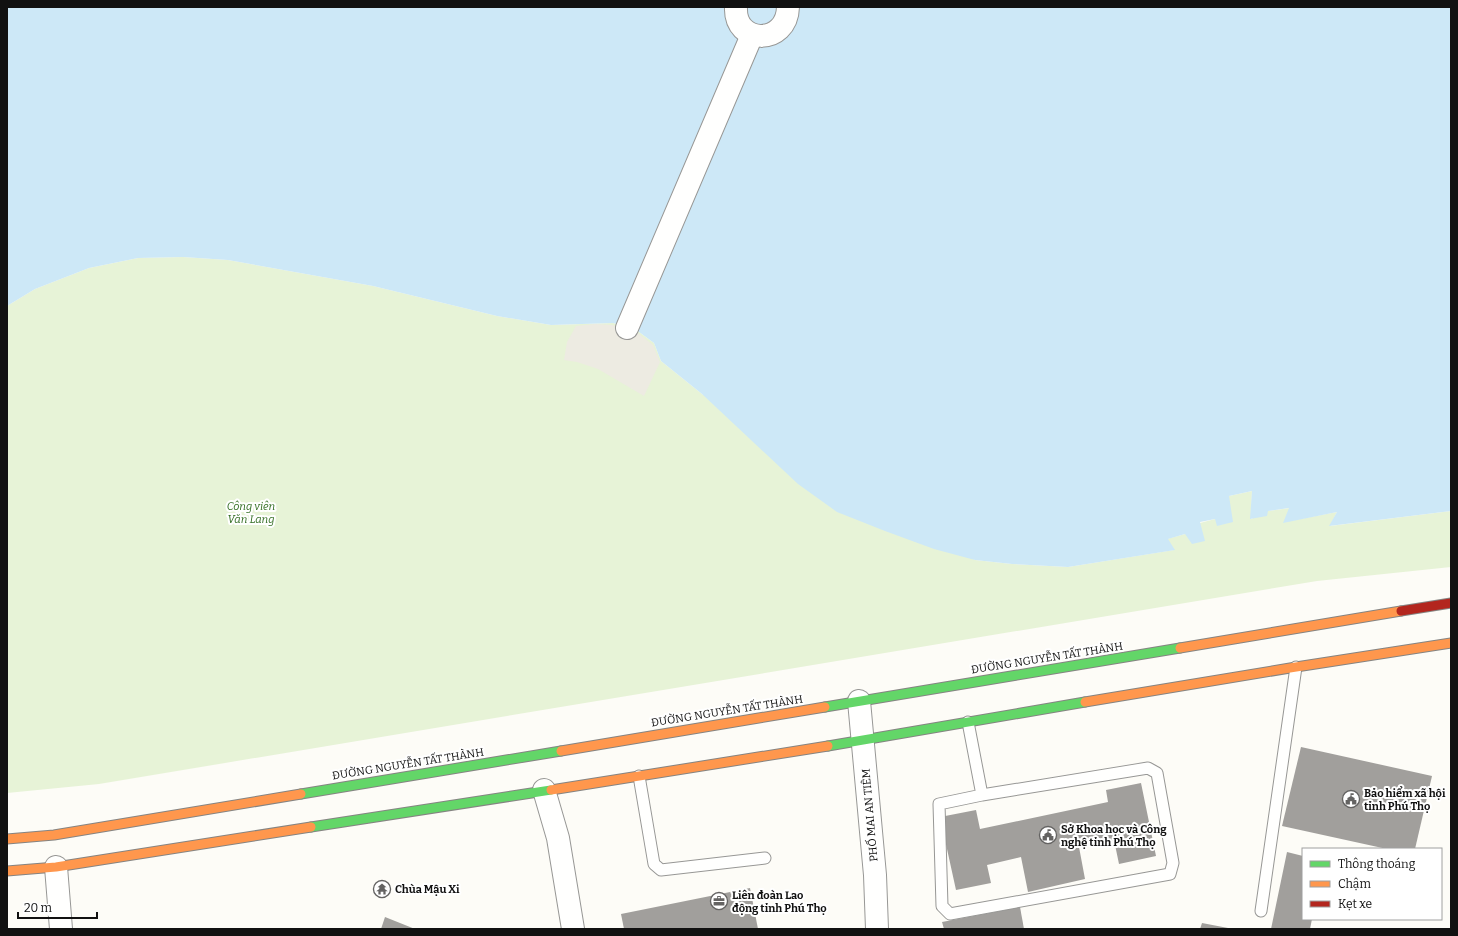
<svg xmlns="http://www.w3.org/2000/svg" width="1458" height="936" viewBox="0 0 1458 936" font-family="Bitter,serif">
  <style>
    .green { fill: #e7f3d7 }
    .plaza { fill: #edebe2 }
    .water { fill: #cde8f7 }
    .building { fill: #a19f9c }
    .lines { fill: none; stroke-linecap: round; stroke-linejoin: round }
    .lane-casing { stroke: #979795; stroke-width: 13 }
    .street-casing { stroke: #979795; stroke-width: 24 }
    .fast-casing { stroke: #858482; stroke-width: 11 }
    .slow-casing { stroke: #858482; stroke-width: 11 }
    .jam-casing { stroke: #858482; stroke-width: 11 }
    .lane { stroke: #fffffe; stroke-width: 11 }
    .street { stroke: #fffffe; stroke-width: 22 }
    .fast { stroke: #63d668; stroke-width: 9 }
    .slow { stroke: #ff974d; stroke-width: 9 }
    .jam { stroke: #b3261e; stroke-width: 9 }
    .labels { text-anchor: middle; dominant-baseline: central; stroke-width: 4; stroke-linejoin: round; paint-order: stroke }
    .park-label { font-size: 11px; font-style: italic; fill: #2f6b1f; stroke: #fff }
    .street-label { font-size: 11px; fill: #111; stroke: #fff }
    .poi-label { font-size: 11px; font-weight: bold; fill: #111; stroke: #fff; text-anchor: start }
  </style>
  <rect width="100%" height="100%" fill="#fdfcf7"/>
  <path class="green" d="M 183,257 L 228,260 L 373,286 L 497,316 L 551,325 L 613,323 L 635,329 L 654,343 L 661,361 L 702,394 L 975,560 L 1012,564 L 1068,567 L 1174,550 L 1167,539 L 1185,534 L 1200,523 L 1215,519 L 1229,496 L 1252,491 L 1251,519 L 1268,511 L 1290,508 L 1284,522 L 1337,512 L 1330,526 L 1451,511 L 1451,567 L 1317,581 L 99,784 L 7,793 L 7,306 L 35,289 L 89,268 L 138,258 Z"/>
  <path class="plaza" d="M 595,324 L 612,325 L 634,330 L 653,345 L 660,362 L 644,396 L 598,369 L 577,362 L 564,360 L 567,342 L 576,326 Z"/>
  <path class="water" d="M 7,7 L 1451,7 L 1451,511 L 1329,526 L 1337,512 L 1283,523 L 1289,508 L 1268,511 L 1267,516 L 1250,519 L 1252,491 L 1229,496 L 1233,522 L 1217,526 L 1215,519 L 1200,522 L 1205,541 L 1192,544 L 1185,534 L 1168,539 L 1175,550 L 1068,567 L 1012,564 L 975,560 L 934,549 L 885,531 L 837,512 L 798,484 L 702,394 L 661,361 L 654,343 L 635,329 L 613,323 L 551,325 L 497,316 L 373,286 L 228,260 L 183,257 L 138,258 L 89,268 L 35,289 L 7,306 Z"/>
  <g class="building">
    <path d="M 1301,747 L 1432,776 L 1415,849 L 1387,849 L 1282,826 Z"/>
    <path d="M 1141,783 L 1156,856 L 1119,864 L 1114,840 L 1079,847 L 1085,879 L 1028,892 L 1021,857 L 987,865 L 991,883 L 956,890 L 940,817 L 976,810 L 980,829 L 1108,802 L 1106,790 Z"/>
    <path d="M 1287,852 L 1303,856 L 1303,919 L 1312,919 L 1310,929 L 1271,929 Z"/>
    <path d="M 750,888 L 758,929 L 624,929 L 621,914 Z"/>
    <path d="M 1020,907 L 1024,929 L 944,929 L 942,922 Z"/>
    <path d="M 385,917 L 415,929 L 381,929 Z"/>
    <path d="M 1202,923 L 1228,928 L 1228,929 L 1200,929 Z"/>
  </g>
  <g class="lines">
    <g class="lane-casing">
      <g id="lane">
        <path d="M 968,722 L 982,795 L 1148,768 L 1157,773 L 1173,863 L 1170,874 L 950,914 L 942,906 L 939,804 L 982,795"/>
        <path d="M 639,776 L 654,864 L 661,870 L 765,858"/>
        <path d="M 1261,911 L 1296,667"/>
      </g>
    </g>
    <g class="street-casing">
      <g id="street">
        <path d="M 736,7 C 734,45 787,46 788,7"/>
        <path d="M 627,328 L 752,35"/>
        <path d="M 859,701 L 875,875 L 877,929"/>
        <path d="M 544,790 L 558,838 L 573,929"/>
        <path d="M 56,867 L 61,929"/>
      </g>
    </g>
    <g class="fast-casing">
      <g id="fast">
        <path d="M 825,707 L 1180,648"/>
        <path d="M 828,746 L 1085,702"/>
        <path d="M 301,794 L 561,751"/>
        <path d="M 311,827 L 551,790"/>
      </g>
    </g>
    <g class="slow-casing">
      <g id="slow">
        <path d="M 1180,648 L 1401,611"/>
        <path d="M 1085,702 L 1296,667 L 1451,643"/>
        <path d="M 561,751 L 825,707"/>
        <path d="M 551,790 L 828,746"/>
        <path d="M 7,839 L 54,835 L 301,794"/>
        <path d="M 7,871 L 56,867 L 311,827"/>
      </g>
    </g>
    <g class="jam-casing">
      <path id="jam" d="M 1401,611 L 1451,603"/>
    </g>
    <use href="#lane" class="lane"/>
    <use href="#street" class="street"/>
    <use href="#fast" class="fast"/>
    <use href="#slow" class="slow"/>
    <use href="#jam" class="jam"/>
  </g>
  <defs>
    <g id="civic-ring" transform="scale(0.9)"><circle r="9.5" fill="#fff" stroke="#646362" stroke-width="1.5"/><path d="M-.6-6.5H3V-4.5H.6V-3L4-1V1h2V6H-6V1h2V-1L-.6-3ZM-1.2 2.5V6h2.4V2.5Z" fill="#646362"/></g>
    <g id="temple-ring" transform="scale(0.9)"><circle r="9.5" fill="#fff" stroke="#646362" stroke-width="1.5"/><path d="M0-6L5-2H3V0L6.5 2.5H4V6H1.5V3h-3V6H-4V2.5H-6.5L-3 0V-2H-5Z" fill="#646362"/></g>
    <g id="office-ring" transform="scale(0.9)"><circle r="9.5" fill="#fff" stroke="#646362" stroke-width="1.5"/><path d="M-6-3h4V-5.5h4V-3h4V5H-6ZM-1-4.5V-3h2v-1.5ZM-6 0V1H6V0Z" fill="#646362"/></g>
  </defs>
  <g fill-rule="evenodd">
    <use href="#civic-ring" x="1351" y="799"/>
    <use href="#civic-ring" x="1048" y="835"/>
    <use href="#temple-ring" x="382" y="889"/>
    <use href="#office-ring" x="719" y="901"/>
  </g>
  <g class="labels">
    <g class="park-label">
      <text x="251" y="506">Công viên<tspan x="251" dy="13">Văn Lang</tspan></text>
    </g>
    <g class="street-label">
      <text transform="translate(1047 658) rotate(-9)">ĐƯỜNG NGUYỄN TẤT THÀNH</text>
      <text transform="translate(727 711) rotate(-9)">ĐƯỜNG NGUYỄN TẤT THÀNH</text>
      <text transform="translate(408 764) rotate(-9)">ĐƯỜNG NGUYỄN TẤT THÀNH</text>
      <text transform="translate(870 815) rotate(-95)">PHỐ MAI AN TIÊM</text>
    </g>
    <g class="poi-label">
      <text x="1364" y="793">Bảo hiểm xã hội<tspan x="1364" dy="13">tỉnh Phú Thọ</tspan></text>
      <text x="1061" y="829">Sở Khoa học và Công<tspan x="1061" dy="13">nghệ tỉnh Phú Thọ</tspan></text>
      <text x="395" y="889">Chùa Mậu Xi</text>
      <text x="732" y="895">Liên đoàn Lao<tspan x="732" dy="13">động tỉnh Phú Thọ</tspan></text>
    </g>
  </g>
  <rect width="1458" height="936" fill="none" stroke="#111111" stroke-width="16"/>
  <rect x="1302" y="848" width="140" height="72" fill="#ffffff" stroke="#a0a0a0"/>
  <rect x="1310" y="861" width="20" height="6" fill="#63d668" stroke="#a0a0a0"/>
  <text x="1338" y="868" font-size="12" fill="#111111">Thông thoáng</text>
  <rect x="1310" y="881" width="20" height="6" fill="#ff974d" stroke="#a0a0a0"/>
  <text x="1338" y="888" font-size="12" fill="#111111">Chậm</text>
  <rect x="1310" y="901" width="20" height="6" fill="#b3261e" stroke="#a0a0a0"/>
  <text x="1338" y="908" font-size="12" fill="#111111">Kẹt xe</text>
  <path d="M18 912v6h79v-6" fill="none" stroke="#111111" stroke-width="2"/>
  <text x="24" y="912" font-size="12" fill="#111111" stroke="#ffffff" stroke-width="3" paint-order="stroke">20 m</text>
</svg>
